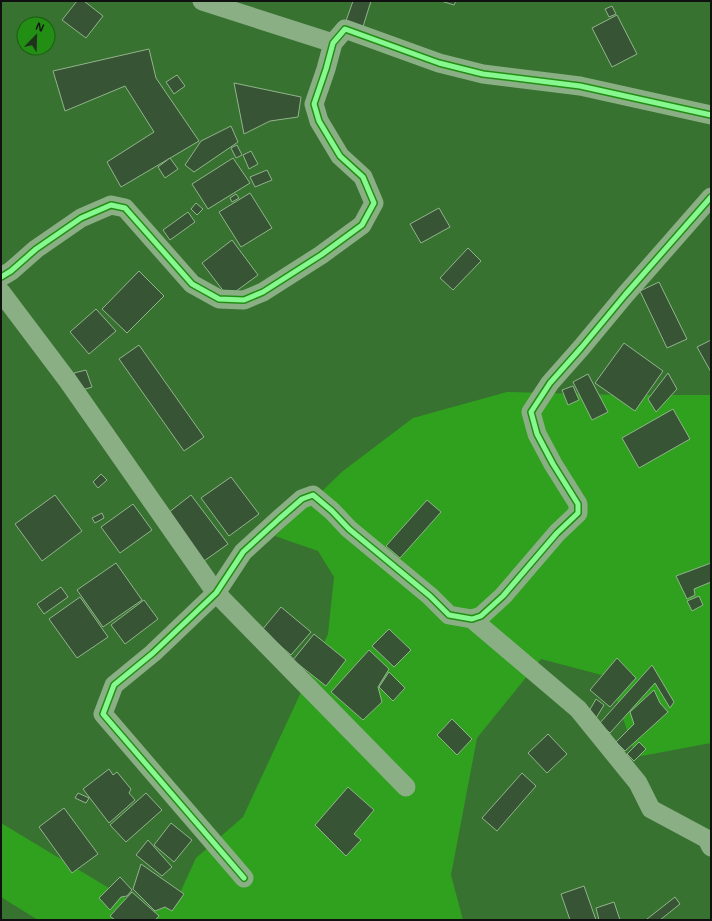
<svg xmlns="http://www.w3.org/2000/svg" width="712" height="921" viewBox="0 0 712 921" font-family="Arial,sans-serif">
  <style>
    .green { fill: #2fa11f }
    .building { fill: #375434; stroke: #91b48c }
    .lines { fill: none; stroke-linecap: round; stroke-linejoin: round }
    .minor { stroke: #8aaf84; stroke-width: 19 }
    .cycleway-casing { stroke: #228e14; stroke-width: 8 }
    .cycleway { stroke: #87f88f; stroke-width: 5 }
  </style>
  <rect width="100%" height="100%" fill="#387230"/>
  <path class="green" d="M 507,392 L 621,395 L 711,395 L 711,743 L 636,757 L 609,677 L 541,659 L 477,738 L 451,875 L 463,920 L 38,920 L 1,897 L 1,823 L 147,911 L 174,906 L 196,858 L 243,817 L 328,634 L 334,577 L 318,551 L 275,536 L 343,471 L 413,418 Z"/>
  <g class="building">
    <path d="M 77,1 L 84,1 L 103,16 L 86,38 L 62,20 Z"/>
    <path d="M 353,1 L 371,1 L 361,33 L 346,21 Z"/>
    <path d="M 441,1 L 456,1 L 454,5 Z"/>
    <path d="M 612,6 L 616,14 L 609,17 L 605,9 Z"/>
    <path d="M 617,15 L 637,54 L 612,67 L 592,28 Z"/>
    <path d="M 149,49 L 156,78 L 199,141 L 121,187 L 107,162 L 154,132 L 125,86 L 65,111 L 53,71 Z"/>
    <path d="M 177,75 L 185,86 L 174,94 L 166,82 Z"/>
    <path d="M 234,83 L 301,97 L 298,117 L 270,121 L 244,134 Z"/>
    <path d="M 231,126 L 238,142 L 194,172 L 185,165 L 201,141 Z"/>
    <path d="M 237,145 L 242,155 L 236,158 L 231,148 Z"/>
    <path d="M 251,151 L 258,164 L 249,169 L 243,155 Z"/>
    <path d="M 170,158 L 178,169 L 165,178 L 158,167 Z"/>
    <path d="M 233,158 L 250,183 L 208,209 L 192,184 Z"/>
    <path d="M 267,170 L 272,180 L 255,187 L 250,177 Z"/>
    <path d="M 250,193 L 272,228 L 241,247 L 219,212 Z"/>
    <path d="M 236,194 L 239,198 L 232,202 L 230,198 Z"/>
    <path d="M 196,203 L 203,209 L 197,215 L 191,209 Z"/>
    <path d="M 439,208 L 450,227 L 421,243 L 410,224 Z"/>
    <path d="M 188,212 L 195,222 L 170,240 L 163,230 Z"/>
    <path d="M 232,240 L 258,275 L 228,297 L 202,263 Z"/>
    <path d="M 468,248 L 481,261 L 453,290 L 440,278 Z"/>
    <path d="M 139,271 L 164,296 L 127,333 L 102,309 Z"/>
    <path d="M 659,282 L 687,339 L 667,348 L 640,291 Z"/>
    <path d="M 96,309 L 116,331 L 89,354 L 70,332 Z"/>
    <path d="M 711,340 L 711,372 L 697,347 Z"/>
    <path d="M 624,343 L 663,371 L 635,411 L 595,383 Z"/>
    <path d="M 139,345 L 204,437 L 184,451 L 119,359 Z"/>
    <path d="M 86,370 L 92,387 L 79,391 L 74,373 Z"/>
    <path d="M 668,373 L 677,389 L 656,412 L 648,399 Z"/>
    <path d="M 588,374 L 608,412 L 592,420 L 573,382 Z"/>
    <path d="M 573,386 L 579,400 L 568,405 L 562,390 Z"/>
    <path d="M 673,409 L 690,439 L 639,468 L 622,438 Z"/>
    <path d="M 101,474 L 107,480 L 98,488 L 93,482 Z"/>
    <path d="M 231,477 L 259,514 L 229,536 L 201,498 Z"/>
    <path d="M 55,495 L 82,531 L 42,561 L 15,524 Z"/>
    <path d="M 191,495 L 228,544 L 204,561 L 168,513 Z"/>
    <path d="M 427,500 L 441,512 L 400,558 L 386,546 Z"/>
    <path d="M 133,504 L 152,530 L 120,553 L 101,527 Z"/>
    <path d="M 102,513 L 104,518 L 95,523 L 92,518 Z"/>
    <path d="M 116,563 L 142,600 L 103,627 L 77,590 Z"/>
    <path d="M 711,563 L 711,582 L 694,589 L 695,595 L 687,599 L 676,576 Z"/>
    <path d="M 61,587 L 68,597 L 44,614 L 37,604 Z"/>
    <path d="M 699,596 L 703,605 L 692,611 L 687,601 Z"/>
    <path d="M 80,597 L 108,637 L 77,658 L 49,619 Z"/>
    <path d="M 144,600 L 158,619 L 125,644 L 111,625 Z"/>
    <path d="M 281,607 L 311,632 L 291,655 L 262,630 Z"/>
    <path d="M 389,629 L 411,650 L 394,667 L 372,646 Z"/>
    <path d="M 314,634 L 346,660 L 326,686 L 293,660 Z"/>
    <path d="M 369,650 L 389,669 L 378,687 L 382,702 L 363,720 L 331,692 Z"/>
    <path d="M 617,658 L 636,678 L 610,707 L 590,690 Z"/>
    <path d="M 652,665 L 674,702 L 670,708 L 655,683 L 610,733 L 599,724 Z"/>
    <path d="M 389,672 L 405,688 L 393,701 L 379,687 Z"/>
    <path d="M 654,690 L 660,703 L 668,712 L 625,751 L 616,742 L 634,724 L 630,712 Z"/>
    <path d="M 596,699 L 604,705 L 596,718 L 588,713 Z"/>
    <path d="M 452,719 L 472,739 L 457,755 L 437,735 Z"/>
    <path d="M 548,734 L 567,754 L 547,773 L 528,753 Z"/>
    <path d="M 639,742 L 646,749 L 634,761 L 627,754 Z"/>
    <path d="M 109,769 L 113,775 L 117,772 L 131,789 L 129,793 L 135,800 L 109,823 L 83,789 Z"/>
    <path d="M 522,773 L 536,786 L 497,831 L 482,818 Z"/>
    <path d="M 348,787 L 374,810 L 354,834 L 361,840 L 346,856 L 315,825 Z"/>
    <path d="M 78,793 L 89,798 L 86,803 L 75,798 Z"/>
    <path d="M 146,793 L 162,810 L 126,842 L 110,825 Z"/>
    <path d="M 64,808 L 98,854 L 72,873 L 39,827 Z"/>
    <path d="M 171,823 L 192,840 L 174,862 L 154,845 Z"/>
    <path d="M 148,840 L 172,867 L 162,876 L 136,855 Z"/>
    <path d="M 141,864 L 184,894 L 172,911 L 165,907 L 155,911 L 133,889 Z"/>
    <path d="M 120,877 L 132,890 L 127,896 L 121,897 L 110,910 L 99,898 Z"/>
    <path d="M 584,886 L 596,920 L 570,920 L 561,894 Z"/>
    <path d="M 132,892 L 159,916 L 155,920 L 115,920 L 110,916 Z"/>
    <path d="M 675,897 L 680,904 L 660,920 L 648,920 L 647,919 Z"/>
    <path d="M 614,902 L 620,920 L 599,920 L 596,908 Z"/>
  </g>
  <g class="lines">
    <g class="minor">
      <path d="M 202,1 L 333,43"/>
      <path d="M 1,277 L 11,271 L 36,249 L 81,218 L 111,205 L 125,208 L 192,284 L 219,299 L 244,300 L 263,292 L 321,255 L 362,225 L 374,203 L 363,177 L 340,156 L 319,121 L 314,104 L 326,69 L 333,43 L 345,29 L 439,63 L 483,74 L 580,86 L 711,115"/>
      <path d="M 1,292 L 68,381 L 216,593 L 406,787"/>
      <path d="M 472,619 L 578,709 L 638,783 L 651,809 L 707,839 L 711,847"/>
      <path d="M 244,878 L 103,714 L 114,685 L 153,653 L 216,593 L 243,552 L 279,519 L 302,499 L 313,495 L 332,511 L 349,529 L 430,596 L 449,615 L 472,619 L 481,616 L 503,596 L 557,533 L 578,513 L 578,504 L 553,464 L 537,434 L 531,412 L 550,383 L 581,348 L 625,295 L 711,197"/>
    </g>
    <g class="cycleway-casing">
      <g id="cycleway">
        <path d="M 1,277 L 11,271 L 36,249 L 81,218 L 111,205 L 125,208 L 192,284 L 219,299 L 244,300 L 263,292 L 321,255 L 362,225 L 374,203 L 363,177 L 340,156 L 319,121 L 314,104 L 326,69 L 333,43 L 345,29 L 439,63 L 483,74 L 580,86 L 711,115"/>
        <path d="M 244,878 L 103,714 L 114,685 L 153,653 L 216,593 L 243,552 L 279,519 L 302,499 L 313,495 L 332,511 L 349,529 L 430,596 L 449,615 L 472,619 L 481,616 L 503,596 L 557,533 L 578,513 L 578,504 L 553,464 L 537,434 L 531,412 L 550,383 L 581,348 L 625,295 L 711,197"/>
      </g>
    </g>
    <use href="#cycleway" class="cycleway"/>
  </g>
  <rect width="712" height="921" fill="none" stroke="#111111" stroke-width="4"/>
  <g transform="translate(36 36) rotate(23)"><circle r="19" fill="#228e14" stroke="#1b5c13"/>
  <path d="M0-3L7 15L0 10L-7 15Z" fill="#1f331c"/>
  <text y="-6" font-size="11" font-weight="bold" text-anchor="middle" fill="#111111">N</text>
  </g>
</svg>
